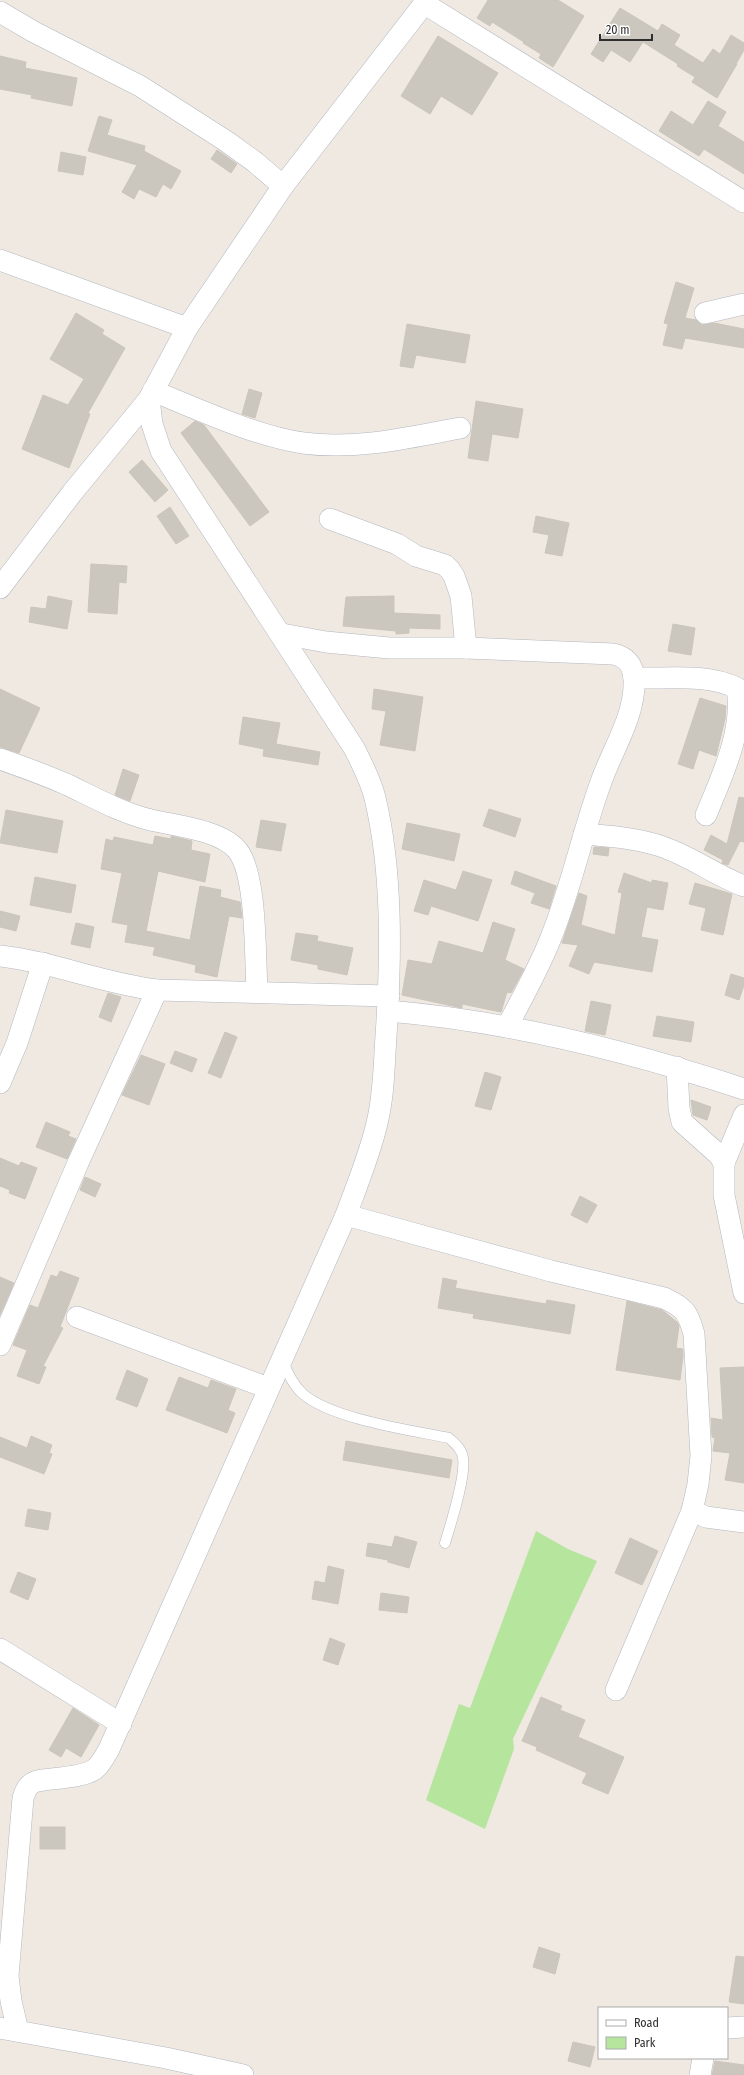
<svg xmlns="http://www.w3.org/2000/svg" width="744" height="2075" viewBox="0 0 744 2075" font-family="'Fira Sans Condensed',sans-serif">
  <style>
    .green { fill: #b6e59e }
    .building { fill: #cbc7bf; stroke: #cbc5ba }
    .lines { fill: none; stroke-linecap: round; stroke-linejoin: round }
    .service-casing { stroke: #b4b7c1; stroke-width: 11 }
    .minor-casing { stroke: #b4b7c1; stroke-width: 22 }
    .service { stroke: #fff; stroke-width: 10 }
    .minor { stroke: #fff; stroke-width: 21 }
  </style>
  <rect width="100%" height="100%" fill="#efe9e1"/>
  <path class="green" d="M 536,1531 L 568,1549 L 597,1561 L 513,1739 L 514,1749 L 485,1829 L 426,1800 L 459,1704 L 470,1708 Z"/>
  <g class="building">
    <path d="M 488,0 L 558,0 L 584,16 L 553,67 L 539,58 L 541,54 L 523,43 L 524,42 L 492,22 L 490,26 L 477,18 Z"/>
    <path d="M 620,8 L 658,31 L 662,24 L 680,35 L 674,45 L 703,63 L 713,49 L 720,54 L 731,35 L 744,43 L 744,50 L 736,64 L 737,64 L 717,98 L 692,82 L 695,77 L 677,66 L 678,64 L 643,42 L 630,62 L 611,50 L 603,62 L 591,54 Z"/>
    <path d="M 438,36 L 498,73 L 472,115 L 441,96 L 430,114 L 401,96 Z"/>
    <path d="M 0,56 L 26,62 L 25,68 L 77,78 L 72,106 L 31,98 L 32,95 L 0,89 Z"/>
    <path d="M 708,101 L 726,112 L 718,126 L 744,142 L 744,174 L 704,149 L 699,156 L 659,131 L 671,111 L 693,125 Z"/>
    <path d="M 99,116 L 112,120 L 107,135 L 145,146 L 144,151 L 181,171 L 171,189 L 163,184 L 156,197 L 139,189 L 134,199 L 122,192 L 137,165 L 88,151 Z"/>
    <path d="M 217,150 L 237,164 L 231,173 L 211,159 Z"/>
    <path d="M 61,152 L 86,157 L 83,175 L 58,171 Z"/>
    <path d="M 676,282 L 694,288 L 685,318 L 696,320 L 702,325 L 714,323 L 744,329 L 744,348 L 685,338 L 682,349 L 663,345 L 668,324 L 664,323 Z"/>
    <path d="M 76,313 L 104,330 L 102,334 L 125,348 L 88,413 L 90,414 L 69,468 L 22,449 L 43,395 L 68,405 L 84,379 L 50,359 Z"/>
    <path d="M 407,324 L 470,335 L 465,363 L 416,355 L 413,368 L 400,366 Z"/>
    <path d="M 249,389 L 262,393 L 255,418 L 242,414 Z"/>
    <path d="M 476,401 L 523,409 L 518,438 L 492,434 L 488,461 L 468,458 Z"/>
    <path d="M 195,421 L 204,425 L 269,512 L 250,526 L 181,433 Z"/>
    <path d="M 142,460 L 168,490 L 155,502 L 129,472 Z"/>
    <path d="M 170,507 L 189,536 L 176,544 L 157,516 Z"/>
    <path d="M 536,516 L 569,523 L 562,556 L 545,553 L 549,535 L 533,532 Z"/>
    <path d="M 91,564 L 127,566 L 126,583 L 119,582 L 117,614 L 88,612 Z"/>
    <path d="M 48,596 L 72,601 L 67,629 L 29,622 L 31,607 L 46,609 Z"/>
    <path d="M 394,596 L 394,613 L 440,615 L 440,629 L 409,628 L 409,633 L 396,634 L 396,631 L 343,626 L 346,597 Z"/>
    <path d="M 673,624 L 695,628 L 691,655 L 668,651 Z"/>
    <path d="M 0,689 L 40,708 L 19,753 L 0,747 Z"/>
    <path d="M 374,689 L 423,697 L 415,751 L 380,745 L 386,711 L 372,709 Z"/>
    <path d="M 700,698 L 726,706 L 725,719 L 716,756 L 699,750 L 693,769 L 678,764 Z"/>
    <path d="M 243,717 L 280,723 L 276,744 L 320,752 L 318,765 L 263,756 L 264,749 L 239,744 Z"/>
    <path d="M 123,769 L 139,775 L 130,801 L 115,795 Z"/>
    <path d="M 739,797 L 744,798 L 744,842 L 740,841 L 728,865 L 722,863 L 723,860 L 704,850 L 711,835 L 727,844 Z"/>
    <path d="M 489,809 L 521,819 L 515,837 L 483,826 Z"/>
    <path d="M 6,810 L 63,821 L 57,853 L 0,843 Z"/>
    <path d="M 261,820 L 286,824 L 281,851 L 256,847 Z"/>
    <path d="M 407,823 L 460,834 L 454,861 L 402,849 Z"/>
    <path d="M 155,836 L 171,839 L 171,836 L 192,841 L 191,850 L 210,854 L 205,882 L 158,871 L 146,931 L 190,940 L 200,886 L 221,890 L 220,897 L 240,902 L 242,918 L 229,916 L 217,977 L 195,972 L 196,965 L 153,955 L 155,947 L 125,942 L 128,925 L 112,922 L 122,873 L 101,869 L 106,839 L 113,841 L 114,837 L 153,845 Z"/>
    <path d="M 594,847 L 609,848 L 608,856 L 593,854 Z"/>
    <path d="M 463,871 L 492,880 L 478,921 L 431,906 L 428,915 L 414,911 L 424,880 L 456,890 Z"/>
    <path d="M 515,871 L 556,886 L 549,909 L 531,903 L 535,893 L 511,884 Z"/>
    <path d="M 624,873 L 652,883 L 652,880 L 668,883 L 663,910 L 647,907 L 641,937 L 658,940 L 652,972 L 594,962 L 589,974 L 569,966 L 578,945 L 562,943 L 579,893 L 587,896 L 581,925 L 615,935 L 622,893 L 618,892 Z"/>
    <path d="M 35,877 L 76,885 L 71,913 L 30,905 Z"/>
    <path d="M 695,883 L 732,894 L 723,935 L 701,930 L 706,908 L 689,904 Z"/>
    <path d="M 0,911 L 20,916 L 16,931 L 0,927 Z"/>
    <path d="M 493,922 L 515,929 L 505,960 L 524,969 L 511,993 L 507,992 L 501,1012 L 462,1004 L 462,1008 L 457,1007 L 402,995 L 408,960 L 432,964 L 439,941 L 483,953 Z"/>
    <path d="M 76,923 L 94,927 L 90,948 L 71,944 Z"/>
    <path d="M 296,933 L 318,936 L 317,941 L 353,948 L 347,975 L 318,969 L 318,965 L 291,960 Z"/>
    <path d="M 731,974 L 744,978 L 744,985 L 739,1000 L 725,995 Z"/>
    <path d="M 108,993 L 121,997 L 111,1022 L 99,1017 Z"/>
    <path d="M 591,1001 L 611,1005 L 605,1035 L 585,1031 Z"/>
    <path d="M 657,1016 L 694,1022 L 691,1042 L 653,1036 Z"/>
    <path d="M 225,1032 L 237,1037 L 221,1078 L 208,1073 Z"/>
    <path d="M 175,1051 L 197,1059 L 192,1072 L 170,1063 Z"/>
    <path d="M 141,1055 L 165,1064 L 149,1105 L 122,1095 Z"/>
    <path d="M 485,1072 L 501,1077 L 491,1110 L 475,1106 Z"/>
    <path d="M 691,1100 L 711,1107 L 707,1120 L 693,1115 Z"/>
    <path d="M 46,1122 L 70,1132 L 68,1136 L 76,1139 L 67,1159 L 36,1147 Z"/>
    <path d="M 0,1158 L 19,1166 L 21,1162 L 37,1168 L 25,1199 L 9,1193 L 10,1190 L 0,1186 Z"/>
    <path d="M 85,1177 L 101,1184 L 95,1197 L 80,1190 Z"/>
    <path d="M 580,1196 L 597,1205 L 587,1223 L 571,1215 Z"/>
    <path d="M 60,1271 L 79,1278 L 60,1327 L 63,1328 L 43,1366 L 46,1367 L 39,1384 L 17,1376 L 27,1350 L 13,1345 L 30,1305 L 38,1308 L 51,1275 L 57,1277 Z"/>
    <path d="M 0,1277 L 14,1283 L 0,1315 Z"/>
    <path d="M 443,1278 L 457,1281 L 455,1288 L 546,1304 L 547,1300 L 575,1305 L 570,1334 L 473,1318 L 474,1314 L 438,1308 Z"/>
    <path d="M 627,1301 L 662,1310 L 677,1322 L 679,1326 L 676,1348 L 683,1349 L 683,1356 L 680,1380 L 616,1370 Z"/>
    <path d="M 744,1367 L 744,1483 L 725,1480 L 730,1453 L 713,1451 L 715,1438 L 712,1437 L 711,1418 L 723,1420 L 720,1368 Z"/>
    <path d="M 127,1370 L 148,1379 L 137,1407 L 116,1399 Z"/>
    <path d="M 179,1377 L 208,1388 L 211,1380 L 236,1389 L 228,1410 L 235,1413 L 227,1433 L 166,1410 Z"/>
    <path d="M 31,1436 L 52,1445 L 49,1453 L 52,1454 L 44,1474 L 0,1457 L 0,1437 L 27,1448 Z"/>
    <path d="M 346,1441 L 452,1460 L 449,1478 L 343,1460 Z"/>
    <path d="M 28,1509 L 51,1513 L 48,1530 L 25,1526 Z"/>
    <path d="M 395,1536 L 417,1542 L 409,1568 L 388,1562 L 388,1560 L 366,1556 L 368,1543 L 392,1547 Z"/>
    <path d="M 630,1538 L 658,1551 L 642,1585 L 615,1573 Z"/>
    <path d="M 328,1566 L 344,1570 L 338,1604 L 312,1599 L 315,1581 L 325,1583 Z"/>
    <path d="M 18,1572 L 36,1579 L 28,1600 L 10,1592 Z"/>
    <path d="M 381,1593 L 409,1597 L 407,1613 L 379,1610 Z"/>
    <path d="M 330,1638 L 345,1644 L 338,1665 L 323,1660 Z"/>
    <path d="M 541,1697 L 562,1706 L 560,1710 L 585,1720 L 578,1737 L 624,1757 L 608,1794 L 582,1783 L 587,1773 L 536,1750 L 537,1747 L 522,1741 Z"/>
    <path d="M 73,1708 L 99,1725 L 81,1757 L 66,1748 L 61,1757 L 49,1750 Z"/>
    <rect x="40" y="1827" width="25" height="22"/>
    <path d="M 539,1947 L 560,1954 L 555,1974 L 533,1967 Z"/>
    <path d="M 736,1956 L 744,1957 L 744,2004 L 729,2002 Z"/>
    <path d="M 573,2042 L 595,2047 L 590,2067 L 568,2061 Z"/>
    <path d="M 715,2061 L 744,2065 L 744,2075 L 712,2075 Z"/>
  </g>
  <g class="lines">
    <g class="service-casing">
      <path id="service" d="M 282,1360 C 288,1373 293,1385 303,1394 C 332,1419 410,1430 449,1438 C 455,1444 462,1449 463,1458 C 466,1477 451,1523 445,1543"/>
    </g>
    <g class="minor-casing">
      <g id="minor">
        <path d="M 425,4 L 744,202"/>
        <path d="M 0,12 L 34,32 L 140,86 L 226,141 L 255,162 L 283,186"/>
        <path d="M 0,260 L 187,328"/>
        <path d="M 705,313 L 744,304"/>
        <path d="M 153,391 C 198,409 255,436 303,443 C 355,450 408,438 460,428"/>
        <path d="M 330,519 L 397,544 L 416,556 L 445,565 L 450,570 L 454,576 L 461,596 L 466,648"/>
        <path d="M 0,588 L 72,493 L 149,399 L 187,328 L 283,186 L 427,0"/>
        <path d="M 282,634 L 326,642 L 389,648 L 466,648 L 613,654 C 627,657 633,665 634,679 C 636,715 612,750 601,782 C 582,834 571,889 550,940 C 538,970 522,998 507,1027"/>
        <path d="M 634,678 C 666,679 707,673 737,688 C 744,731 722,776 706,815"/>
        <path d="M 0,759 C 23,767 45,775 68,785 C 95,798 122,813 151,820 C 176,826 222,830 238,851 C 257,876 255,958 257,991"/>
        <path d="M 584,834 C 609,836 634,838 657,845 C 688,854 714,875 744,886"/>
        <path d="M 0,956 C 54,962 104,984 157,990 L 389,996"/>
        <path d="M 388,1011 C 509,1021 629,1051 744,1089"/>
        <path d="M 677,1067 L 679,1108 L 682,1122 L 719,1155 L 724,1163 L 724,1195 L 744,1293"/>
        <path d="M 0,1083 L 17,1043 L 43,963"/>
        <path d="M 724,1163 L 744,1115"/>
        <path d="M 346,1215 L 551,1271 L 664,1298 C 685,1308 688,1312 694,1334 L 701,1456 L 698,1484 L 692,1511 L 616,1690"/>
        <path d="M 77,1317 L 268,1388"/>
        <path d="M 0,1345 L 78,1163 L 157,990"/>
        <path d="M 692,1511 L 706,1517 L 744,1522"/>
        <path d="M 0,1649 L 121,1724"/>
        <path d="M 0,2028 L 166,2058 L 243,2075"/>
        <path d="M 727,2028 L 744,2027"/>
        <path d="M 18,2031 L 11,2001 L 8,1976 L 23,1798 C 26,1789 28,1784 37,1781 C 52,1778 83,1778 95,1769 C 101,1764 105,1756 109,1749 L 346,1215 C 357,1185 370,1154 377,1123 C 384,1095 384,1065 386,1036 C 391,960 393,873 375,798 C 371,781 362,764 354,748 L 161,451 L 152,424 L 149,399"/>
        <path d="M 700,2075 L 703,2058"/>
      </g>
    </g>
    <use href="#service" class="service"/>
    <use href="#minor" class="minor"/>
  </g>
  <rect x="598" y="2007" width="130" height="52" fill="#ffffff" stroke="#ababab"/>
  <rect x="606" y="2020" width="20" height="6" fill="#ffffff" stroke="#ababab"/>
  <text x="634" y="2027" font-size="12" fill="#2e2e2e">Road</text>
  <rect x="606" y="2037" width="20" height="12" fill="#b6e59e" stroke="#ababab"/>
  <text x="634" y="2047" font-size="12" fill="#2e2e2e">Park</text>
  <path d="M600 34v6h52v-6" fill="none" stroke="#2e2e2e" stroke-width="2"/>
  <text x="606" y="34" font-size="12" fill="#2e2e2e" stroke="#ffffff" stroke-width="3" paint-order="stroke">20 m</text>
</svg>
